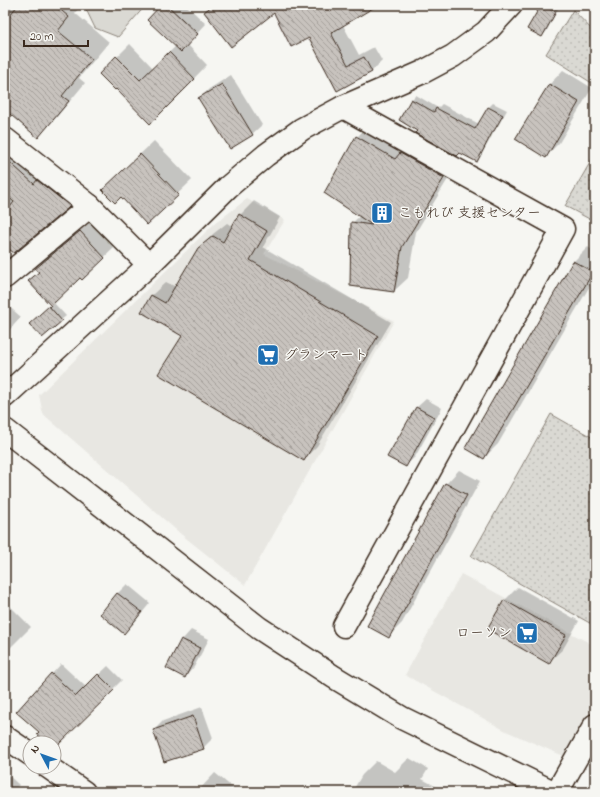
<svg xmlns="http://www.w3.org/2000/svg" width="600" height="797" viewBox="0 0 600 797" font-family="'Indie Flower','Klee One',sans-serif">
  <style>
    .built { fill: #e8e7e2 }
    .grass { fill: url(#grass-dots); stroke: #8a8278 }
    .park { fill: #dad9d3; stroke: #8a8278 }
    .shadow { fill: #0003 }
    .building { fill: url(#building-back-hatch); stroke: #3b2a1e }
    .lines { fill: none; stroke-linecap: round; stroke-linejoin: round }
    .minor-casing { stroke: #3b2a1e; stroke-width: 25 }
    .tertiary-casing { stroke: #3b2a1e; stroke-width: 25 }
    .primary-casing { stroke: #3b2a1e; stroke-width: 25 }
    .minor { stroke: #f6f6f2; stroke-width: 22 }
    .tertiary { stroke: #f6f6f2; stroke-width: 22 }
    .primary { stroke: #f6f6f2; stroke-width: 22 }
    .labels { text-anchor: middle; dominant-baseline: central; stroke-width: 3; stroke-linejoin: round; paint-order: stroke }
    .poi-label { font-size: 14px; fill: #3b2a1e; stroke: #f6f6f2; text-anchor: start }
  </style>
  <defs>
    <pattern id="grass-dots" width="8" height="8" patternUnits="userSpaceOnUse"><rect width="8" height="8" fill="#dad9d3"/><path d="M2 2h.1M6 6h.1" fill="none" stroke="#bcbab5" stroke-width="1.8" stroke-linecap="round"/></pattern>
    <pattern id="building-back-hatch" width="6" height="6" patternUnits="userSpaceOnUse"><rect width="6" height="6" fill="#c8c3be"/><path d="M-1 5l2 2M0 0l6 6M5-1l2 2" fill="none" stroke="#a49f9a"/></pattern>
  </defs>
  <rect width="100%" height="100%" fill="#f6f6f2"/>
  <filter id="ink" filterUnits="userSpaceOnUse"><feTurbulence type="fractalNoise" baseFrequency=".025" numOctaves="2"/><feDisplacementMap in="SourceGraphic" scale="8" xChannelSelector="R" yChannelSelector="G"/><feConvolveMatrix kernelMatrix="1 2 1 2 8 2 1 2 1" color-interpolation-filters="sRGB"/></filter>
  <g filter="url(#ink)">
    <g class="built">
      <path d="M 247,199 L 285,220 L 264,254 L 394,321 L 245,585 L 182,535 L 43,414 L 39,395 L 214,224 Z"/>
      <path d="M 461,574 L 595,646 L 595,700 L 566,757 L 506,731 L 405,675 Z"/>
    </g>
    <g class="grass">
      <path d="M 573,10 L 595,33 L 595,85 L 546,54 Z"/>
      <path d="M 595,154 L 595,222 L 565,206 Z"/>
      <path d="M 551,414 L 595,439 L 595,626 L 471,556 Z"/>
    </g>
    <path class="park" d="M 84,5 L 146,5 L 118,37 L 95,28 Z"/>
    <g class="shadow">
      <path d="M 5,5 L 81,5 L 75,13 L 109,42 L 79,78 L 85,83 L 55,119 L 38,136 L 5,109 Z"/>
      <path d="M 163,5 L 186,5 L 206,24 L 187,44 L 207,65 L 151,122 L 116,87 L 100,74 L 130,44 L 153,68 L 176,46 Z"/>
      <path d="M 213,5 L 376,5 L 343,25 L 359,55 L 374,47 L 382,61 L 371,72 L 337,90 L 309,36 L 274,12 L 205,12 Z"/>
      <path d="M 542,5 L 555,5 L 559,7 L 546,32 L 541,36 Z"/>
      <path d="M 563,70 L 592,88 L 559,143 L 545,157 L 516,139 L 550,84 Z"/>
      <path d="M 231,75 L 262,125 L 252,134 L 200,98 L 209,89 Z"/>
      <path d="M 416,95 L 438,108 L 442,104 L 479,124 L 489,107 L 493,103 L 507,110 L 498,126 L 496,128 L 481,156 L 476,161 L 418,130 L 411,100 Z"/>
      <path d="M 371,123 L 457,164 L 416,232 L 408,278 L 394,291 L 352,223 L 360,216 L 326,193 L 357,137 Z"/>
      <path d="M 154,141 L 192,180 L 147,223 L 117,176 Z"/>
      <path d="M 5,151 L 75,199 L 66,209 L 9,248 L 5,252 Z"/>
      <path d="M 254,201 L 280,217 L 263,247 L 391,322 L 317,446 L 304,459 L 183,335 L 142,311 L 152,295 L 166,282 L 176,287 L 199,249 L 213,234 L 227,223 L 233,227 L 240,215 Z"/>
      <path d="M 90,222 L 114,248 L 82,278 L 80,277 L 53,302 L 66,316 L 61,320 L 35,320 L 51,305 L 40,271 L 36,269 L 45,259 Z"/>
      <path d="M 588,247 L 595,252 L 595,277 L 498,444 L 484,458 L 466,447 L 574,261 Z"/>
      <path d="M 5,303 L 21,317 L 5,335 Z"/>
      <path d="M 426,399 L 442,408 L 415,457 L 405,466 L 416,408 Z"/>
      <path d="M 459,470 L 480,481 L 402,623 L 389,636 L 446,484 Z"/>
      <path d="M 127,584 L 150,603 L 134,623 L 124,632 L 101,614 L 118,593 Z"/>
      <path d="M 518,587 L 579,621 L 563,649 L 549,662 L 504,601 Z"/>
      <path d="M 5,601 L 31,627 L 5,653 Z"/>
      <path d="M 191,630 L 209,639 L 194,667 L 185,677 L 182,640 Z"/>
      <path d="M 61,664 L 86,687 L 108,666 L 122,680 L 54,748 L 54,743 L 48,743 L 52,674 Z"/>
      <path d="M 202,707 L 213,738 L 203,748 L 154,730 L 163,721 Z"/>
      <path d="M 409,758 L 428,769 L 422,779 L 439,788 L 437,792 L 352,792 L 362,775 L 376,761 L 395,772 Z"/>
      <path d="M 215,773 L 238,792 L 197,792 Z"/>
      <path d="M 7,774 L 19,785 L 12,792 L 5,792 L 5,776 Z"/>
    </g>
    <g class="building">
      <path d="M 18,5 L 55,5 L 69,17 L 58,31 L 92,59 L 62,96 L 69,101 L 38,138 L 5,110 L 5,21 Z"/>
      <path d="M 161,5 L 167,5 L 198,34 L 181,52 L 147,20 Z"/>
      <path d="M 213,5 L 378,5 L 331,33 L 348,65 L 364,57 L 372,72 L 337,91 L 309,38 L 291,47 L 274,13 L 231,47 L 204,12 Z"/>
      <path d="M 541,5 L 543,5 L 556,12 L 542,37 L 527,29 Z"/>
      <path d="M 169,52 L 195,79 L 150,124 L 116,89 L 115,90 L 99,74 L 116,56 L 140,80 Z"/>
      <path d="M 222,84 L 253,135 L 230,149 L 198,98 Z"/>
      <path d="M 549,84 L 579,102 L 546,158 L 515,139 Z"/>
      <path d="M 411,99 L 434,112 L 436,108 L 475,129 L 488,107 L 503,115 L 494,131 L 493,131 L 477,162 L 460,153 L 457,156 L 415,133 L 417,131 L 399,120 Z"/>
      <path d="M 356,136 L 395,159 L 400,153 L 444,178 L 402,247 L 394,292 L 350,286 L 351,222 L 372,225 L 324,193 Z"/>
      <path d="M 140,154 L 179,195 L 147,225 L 121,197 L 115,203 L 102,190 Z"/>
      <path d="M 5,158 L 34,184 L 37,180 L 70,206 L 67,209 L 14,253 L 5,246 L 5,213 L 14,202 L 5,194 Z"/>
      <path d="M 239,214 L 267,231 L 250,260 L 378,336 L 304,461 L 158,374 L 182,336 L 141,312 L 151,295 L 165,303 L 198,248 L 213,236 L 223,242 Z"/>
      <path d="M 80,231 L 105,258 L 82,280 L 80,278 L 51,306 L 28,281 L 39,272 L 35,269 Z"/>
      <path d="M 573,261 L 593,272 L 484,459 L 465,448 Z"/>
      <path d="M 49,306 L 62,321 L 42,338 L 29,324 Z"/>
      <path d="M 416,407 L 434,417 L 406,467 L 387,457 Z"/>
      <path d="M 445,483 L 467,495 L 389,638 L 367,626 Z"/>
      <path d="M 117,593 L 142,612 L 124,634 L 100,614 Z"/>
      <path d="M 504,600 L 566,635 L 549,664 L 487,629 Z"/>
      <path d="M 181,639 L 200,648 L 185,678 L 166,668 Z"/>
      <path d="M 51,673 L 76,696 L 98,674 L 114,690 L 54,749 L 54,743 L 46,743 L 37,734 L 39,732 L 16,712 Z"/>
      <path d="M 193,716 L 204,749 L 164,762 L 153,730 Z"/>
    </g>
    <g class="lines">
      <g class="minor-casing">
        <g id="minor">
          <path d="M 343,107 L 563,229 L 344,626"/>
          <path d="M 5,139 L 90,206 L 149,265"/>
          <path d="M 5,277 L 90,206"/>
          <path d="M 5,396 L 149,265 L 228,187 L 266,155 L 302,129 L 343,107 L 423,72 L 453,56 L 486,32 L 511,5"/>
          <path d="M 557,792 L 595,725"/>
        </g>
      </g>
      <g class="tertiary-casing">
        <path id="tertiary" d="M 5,430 L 259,628 L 334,677 L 402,718 L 553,792"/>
      </g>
      <g class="primary-casing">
        <g id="primary">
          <path d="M 5,737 L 30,754"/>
          <path d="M 48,767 L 84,792"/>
        </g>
      </g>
      <use href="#minor" class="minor"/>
      <use href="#tertiary" class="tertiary"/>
      <use href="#primary" class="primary"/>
    </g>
  </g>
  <defs>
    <g id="building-square" transform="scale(1.15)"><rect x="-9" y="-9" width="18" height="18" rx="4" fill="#1f6fb2" stroke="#f6f6f2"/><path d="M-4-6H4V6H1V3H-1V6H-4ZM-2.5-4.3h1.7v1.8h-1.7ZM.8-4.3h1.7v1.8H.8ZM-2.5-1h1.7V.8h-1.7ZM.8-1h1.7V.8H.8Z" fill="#fff"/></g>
    <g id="supermarket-square" transform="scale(1.15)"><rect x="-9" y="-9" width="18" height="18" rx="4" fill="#1f6fb2" stroke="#f6f6f2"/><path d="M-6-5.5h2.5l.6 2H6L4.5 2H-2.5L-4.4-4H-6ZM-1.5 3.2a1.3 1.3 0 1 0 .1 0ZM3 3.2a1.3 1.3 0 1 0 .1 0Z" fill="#fff"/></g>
  </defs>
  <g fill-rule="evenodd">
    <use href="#building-square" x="382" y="213"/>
    <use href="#supermarket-square" x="268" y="355"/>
    <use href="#supermarket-square" x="527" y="633"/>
  </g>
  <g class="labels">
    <g class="poi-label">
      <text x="398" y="213">こもれび 支援センター</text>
      <text x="284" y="355">グランマート</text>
      <text x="512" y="633" text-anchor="end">ローソン</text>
    </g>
  </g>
  <rect width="600" height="797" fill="none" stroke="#f6f6f2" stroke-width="20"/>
  <rect x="10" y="10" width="580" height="777" fill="none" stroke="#3b2a1e" stroke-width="1.5" filter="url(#ink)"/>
  <g transform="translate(42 755) rotate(311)"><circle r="19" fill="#f6f6f2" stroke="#aba49d"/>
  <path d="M0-3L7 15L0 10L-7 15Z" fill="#1f6fb2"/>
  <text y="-6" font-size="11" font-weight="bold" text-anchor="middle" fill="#3b2a1e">N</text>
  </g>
  <path d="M24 40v6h64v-6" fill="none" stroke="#3b2a1e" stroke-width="2"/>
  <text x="30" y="40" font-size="12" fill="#3b2a1e" stroke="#f6f6f2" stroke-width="3" paint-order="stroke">20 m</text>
</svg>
